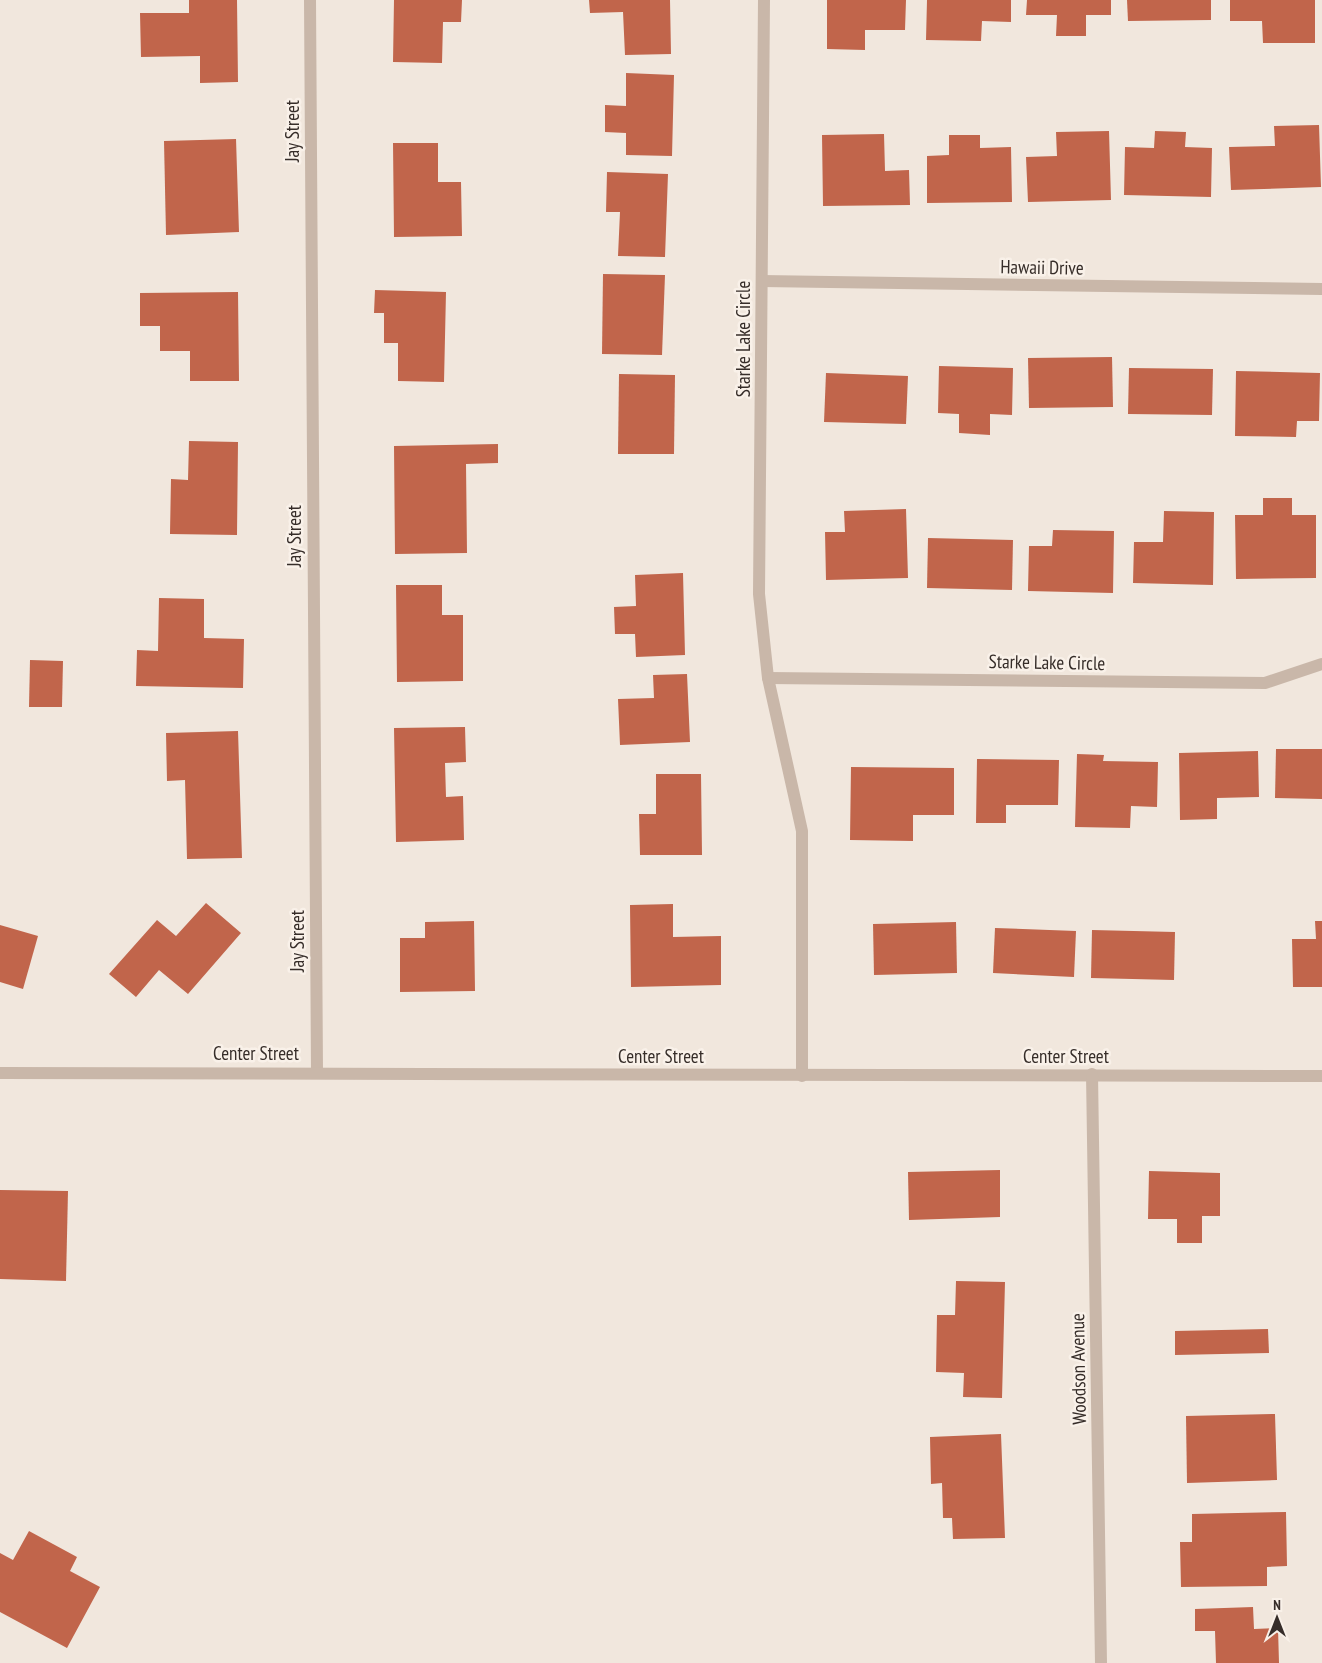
<svg xmlns="http://www.w3.org/2000/svg" width="1322" height="1663" viewBox="0 0 1322 1663" font-family="'PT Sans Narrow',sans-serif">
  <style>
    .building { fill: #c1654b }
    .lines { fill: none; stroke-linecap: round; stroke-linejoin: round }
    .street { stroke: #c9b7a9; stroke-width: 12 }
    .labels { text-anchor: middle; dominant-baseline: central; stroke-width: 5; stroke-linejoin: round; paint-order: stroke }
    .street-label { font-size: 19px; fill: #362d29; stroke: #f9f1e9 }
  </style>
  <rect width="100%" height="100%" fill="#f1e7dd"/>
  <g class="building">
    <path d="M 189,0 L 237,0 L 238,82 L 200,83 L 200,56 L 141,57 L 140,13 L 189,13 Z"/>
    <path d="M 394,0 L 462,0 L 461,22 L 443,22 L 442,63 L 393,62 Z"/>
    <path d="M 589,0 L 670,0 L 671,54 L 625,55 L 623,12 L 590,13 Z"/>
    <path d="M 827,0 L 906,0 L 905,30 L 865,30 L 865,50 L 827,49 Z"/>
    <path d="M 927,0 L 1011,0 L 1011,22 L 982,21 L 981,41 L 926,40 Z"/>
    <path d="M 1027,0 L 1111,0 L 1111,15 L 1086,15 L 1086,36 L 1056,36 L 1057,15 L 1026,15 Z"/>
    <path d="M 1127,0 L 1211,0 L 1211,20 L 1128,21 Z"/>
    <path d="M 1230,0 L 1315,0 L 1315,43 L 1263,43 L 1262,21 L 1230,21 Z"/>
    <path d="M 626,73 L 674,75 L 672,156 L 626,155 L 626,133 L 605,132 L 605,105 L 626,106 Z"/>
    <path d="M 1319,125 L 1321,187 L 1231,190 L 1229,147 L 1275,146 L 1274,126 Z"/>
    <path d="M 1109,131 L 1111,200 L 1028,202 L 1026,157 L 1057,156 L 1056,132 Z"/>
    <path d="M 1155,131 L 1186,132 L 1185,147 L 1212,148 L 1211,197 L 1124,195 L 1125,147 L 1154,148 Z"/>
    <path d="M 884,134 L 885,171 L 909,170 L 910,205 L 823,206 L 822,135 Z"/>
    <path d="M 949,135 L 980,135 L 980,148 L 1011,147 L 1012,202 L 927,203 L 927,156 L 949,155 Z"/>
    <path d="M 236,139 L 239,232 L 166,235 L 164,141 Z"/>
    <path d="M 393,143 L 438,143 L 438,182 L 461,182 L 462,236 L 394,237 Z"/>
    <path d="M 607,172 L 668,174 L 665,257 L 618,256 L 620,212 L 606,212 Z"/>
    <path d="M 603,274 L 665,275 L 662,355 L 602,354 Z"/>
    <path d="M 375,290 L 446,292 L 444,382 L 398,381 L 398,343 L 384,343 L 384,313 L 374,313 Z"/>
    <path d="M 238,292 L 239,381 L 190,381 L 190,351 L 160,351 L 160,326 L 140,326 L 140,293 Z"/>
    <path d="M 1112,357 L 1113,407 L 1029,408 L 1028,358 Z"/>
    <path d="M 939,366 L 1013,368 L 1012,415 L 990,414 L 990,435 L 959,433 L 959,414 L 938,413 Z"/>
    <path d="M 1129,368 L 1213,369 L 1212,415 L 1128,414 Z"/>
    <path d="M 1236,371 L 1320,373 L 1319,421 L 1297,421 L 1296,437 L 1235,436 Z"/>
    <path d="M 826,373 L 908,376 L 906,424 L 824,422 Z"/>
    <path d="M 619,374 L 675,375 L 674,454 L 618,454 Z"/>
    <path d="M 189,441 L 238,442 L 237,535 L 170,534 L 171,479 L 188,480 Z"/>
    <path d="M 498,444 L 498,463 L 466,464 L 467,553 L 395,554 L 394,446 Z"/>
    <path d="M 1263,498 L 1292,498 L 1292,515 L 1316,515 L 1316,578 L 1236,579 L 1235,515 L 1263,515 Z"/>
    <path d="M 906,509 L 908,578 L 826,580 L 825,532 L 845,532 L 844,511 Z"/>
    <path d="M 1164,511 L 1214,512 L 1213,585 L 1133,583 L 1134,542 L 1163,542 Z"/>
    <path d="M 1053,530 L 1114,531 L 1113,593 L 1028,591 L 1029,546 L 1052,546 Z"/>
    <path d="M 928,538 L 1013,540 L 1012,590 L 927,588 Z"/>
    <path d="M 683,573 L 685,655 L 636,657 L 635,634 L 615,634 L 614,607 L 636,606 L 635,575 Z"/>
    <path d="M 396,585 L 442,585 L 442,615 L 463,615 L 463,681 L 397,682 Z"/>
    <path d="M 159,598 L 204,599 L 204,638 L 244,639 L 243,688 L 136,686 L 137,650 L 158,651 Z"/>
    <path d="M 30,660 L 63,661 L 62,707 L 29,707 Z"/>
    <path d="M 687,674 L 690,742 L 620,745 L 618,699 L 654,698 L 653,675 Z"/>
    <path d="M 465,727 L 466,762 L 445,763 L 446,797 L 463,796 L 464,840 L 396,842 L 394,728 Z"/>
    <path d="M 238,731 L 242,858 L 187,859 L 185,780 L 167,781 L 166,733 Z"/>
    <path d="M 1276,749 L 1322,749 L 1322,799 L 1275,798 Z"/>
    <path d="M 1258,751 L 1259,797 L 1217,798 L 1217,819 L 1180,820 L 1179,753 Z"/>
    <path d="M 1077,754 L 1104,755 L 1103,761 L 1158,762 L 1157,807 L 1131,806 L 1130,828 L 1075,827 Z"/>
    <path d="M 977,759 L 1059,760 L 1058,805 L 1006,805 L 1006,823 L 976,823 Z"/>
    <path d="M 851,767 L 954,768 L 954,815 L 913,815 L 913,841 L 850,840 Z"/>
    <path d="M 656,774 L 701,774 L 702,855 L 640,855 L 639,814 L 656,814 Z"/>
    <path d="M 206,903 L 241,933 L 188,994 L 159,970 L 136,997 L 109,974 L 157,920 L 176,936 Z"/>
    <path d="M 673,904 L 673,937 L 721,936 L 721,985 L 631,987 L 630,905 Z"/>
    <path d="M 474,921 L 475,991 L 400,992 L 400,938 L 425,938 L 425,922 Z"/>
    <path d="M 1315,921 L 1322,921 L 1322,987 L 1293,987 L 1292,939 L 1316,939 Z"/>
    <path d="M 956,922 L 957,973 L 874,975 L 873,924 Z"/>
    <path d="M 0,925 L 38,936 L 23,989 L 0,982 Z"/>
    <path d="M 995,928 L 1076,931 L 1074,977 L 993,973 Z"/>
    <path d="M 1092,930 L 1175,932 L 1174,980 L 1091,978 Z"/>
    <path d="M 1000,1170 L 1000,1217 L 909,1220 L 908,1172 Z"/>
    <path d="M 1149,1171 L 1220,1173 L 1220,1216 L 1202,1216 L 1202,1243 L 1177,1243 L 1177,1219 L 1148,1219 Z"/>
    <path d="M 0,1190 L 68,1191 L 66,1281 L 0,1279 Z"/>
    <path d="M 956,1281 L 1005,1282 L 1002,1398 L 963,1397 L 964,1373 L 936,1372 L 937,1315 L 955,1315 Z"/>
    <path d="M 1268,1329 L 1269,1353 L 1175,1355 L 1175,1331 Z"/>
    <path d="M 1275,1414 L 1277,1480 L 1187,1483 L 1186,1416 Z"/>
    <path d="M 1001,1434 L 1005,1538 L 953,1539 L 952,1518 L 943,1518 L 942,1483 L 931,1484 L 930,1437 Z"/>
    <path d="M 1286,1512 L 1287,1566 L 1267,1567 L 1267,1586 L 1181,1587 L 1180,1542 L 1192,1542 L 1192,1514 Z"/>
    <path d="M 29,1531 L 77,1557 L 70,1571 L 100,1587 L 67,1648 L 0,1612 L 0,1553 L 13,1560 Z"/>
    <path d="M 1253,1607 L 1254,1629 L 1278,1628 L 1279,1663 L 1216,1663 L 1215,1631 L 1195,1631 L 1195,1609 Z"/>
  </g>
  <g class="lines">
    <g class="street">
      <path d="M 310,0 L 317,1072"/>
      <path d="M 764,0 L 759,594 L 768,678 L 802,831 L 802,1076"/>
      <path d="M 762,281 L 1322,289"/>
      <path d="M 768,678 L 1265,683 L 1322,664"/>
      <path d="M 0,1073 L 1322,1076"/>
      <path d="M 1092,1074 L 1101,1663"/>
    </g>
  </g>
  <g class="labels">
    <g class="street-label">
      <text transform="translate(292 131) rotate(-90)">Jay Street</text>
      <text transform="translate(1042 267) rotate(1)">Hawaii Drive</text>
      <text transform="translate(743 339) rotate(-90)">Starke Lake Circle</text>
      <text transform="translate(294 536) rotate(-90)">Jay Street</text>
      <text transform="translate(1047 662) rotate(1)">Starke Lake Circle</text>
      <text transform="translate(297 941) rotate(-90)">Jay Street</text>
      <text x="256" y="1053">Center Street</text>
      <text x="661" y="1056">Center Street</text>
      <text x="1066" y="1056">Center Street</text>
      <text transform="translate(1078 1369) rotate(-91)">Woodson Avenue</text>
    </g>
  </g>
  <g transform="translate(1277 1618)" stroke="#f9f1e9" stroke-width="4" paint-order="stroke">
  <path d="M0-4L9 19L0 12L-9 19Z" fill="#362d29"/>
  <text y="-8" font-size="14" font-weight="bold" text-anchor="middle" fill="#362d29">N</text>
  </g>
</svg>
